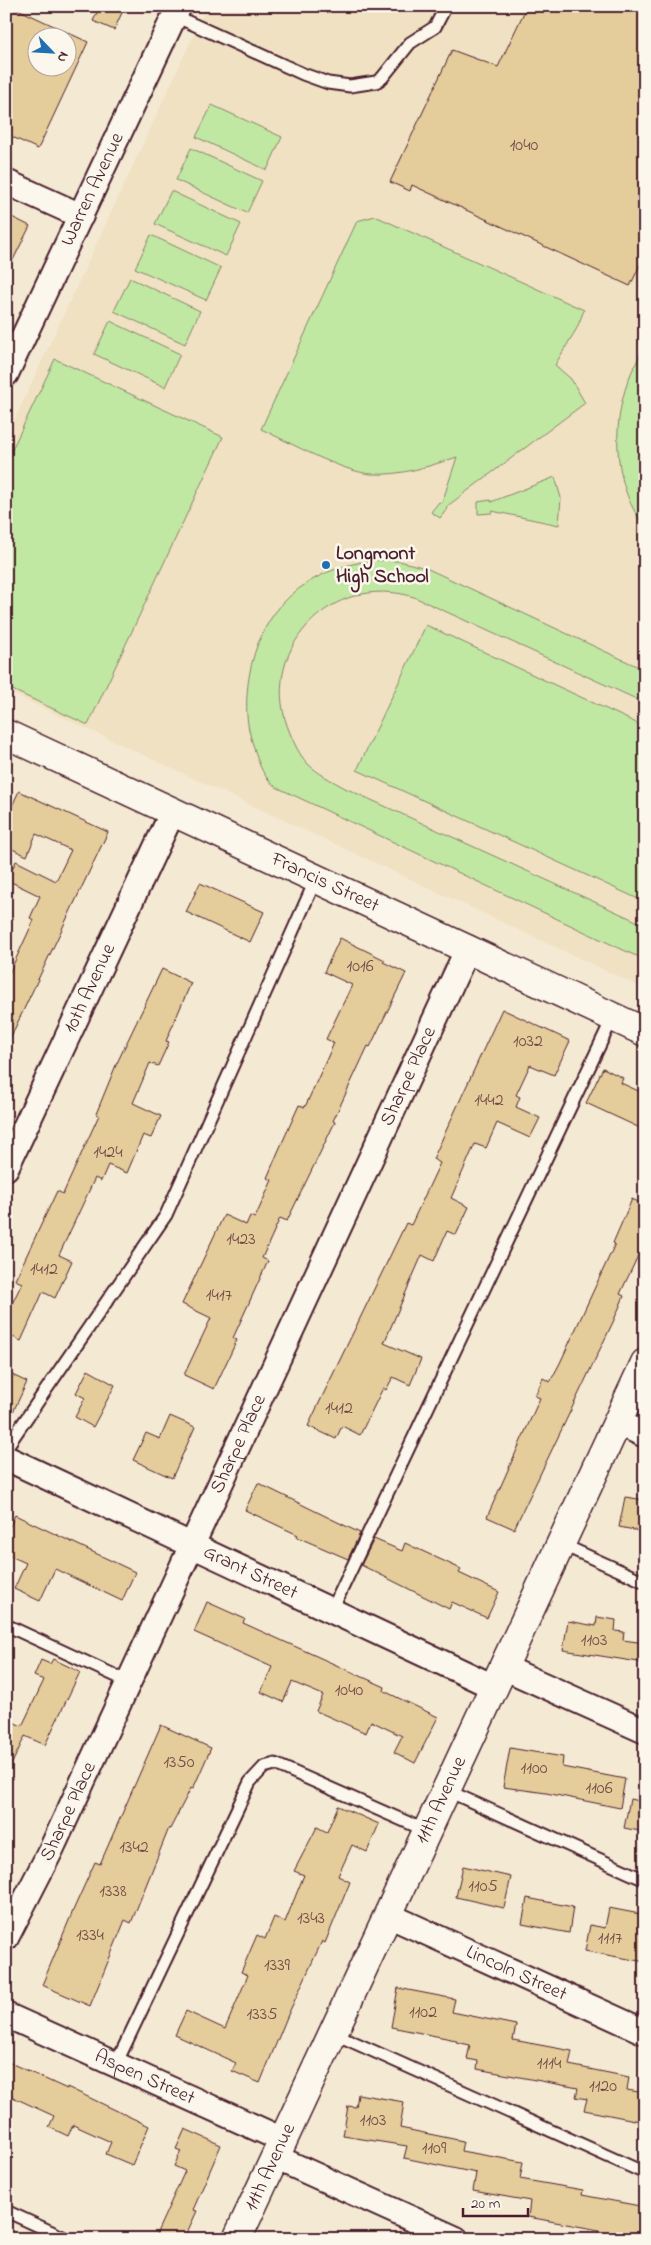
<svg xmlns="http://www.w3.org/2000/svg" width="651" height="2245" viewBox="0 0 651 2245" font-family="'Indie Flower',sans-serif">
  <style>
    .built { fill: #f0e1c3 }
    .green { fill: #c1e8a3; stroke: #868467 }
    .building { fill: #e5cc9b; stroke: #4a1f2b; fill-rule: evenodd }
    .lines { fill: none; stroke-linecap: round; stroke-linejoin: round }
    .service-casing { stroke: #4a1f2b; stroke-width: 15 }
    .minor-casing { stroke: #4a1f2b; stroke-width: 28 }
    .tertiary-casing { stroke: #4a1f2b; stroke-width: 31 }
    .service { stroke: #fbf7ec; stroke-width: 11 }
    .minor { stroke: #fbf7ec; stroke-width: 24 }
    .tertiary { stroke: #fbf7ec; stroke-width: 28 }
    .poi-dot { fill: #1f6fb2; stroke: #fbf7ec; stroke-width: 2 }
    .labels { text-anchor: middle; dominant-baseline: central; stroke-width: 5; stroke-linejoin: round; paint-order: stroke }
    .number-label { font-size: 18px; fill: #714a47 }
    .street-label { font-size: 20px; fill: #4a1f2b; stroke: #fbf7ec }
    .poi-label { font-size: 20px; font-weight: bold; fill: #4a1f2b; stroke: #fbf7ec; text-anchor: start }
  </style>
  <rect width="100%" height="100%" fill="#f4ead4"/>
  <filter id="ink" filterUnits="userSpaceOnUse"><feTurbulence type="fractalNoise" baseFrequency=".02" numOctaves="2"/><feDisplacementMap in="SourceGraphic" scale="10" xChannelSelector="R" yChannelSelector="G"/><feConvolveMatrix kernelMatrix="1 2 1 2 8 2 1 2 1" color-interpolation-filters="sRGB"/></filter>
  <g filter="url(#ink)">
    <path class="built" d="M 207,6 L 645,6 L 645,989 L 6,691 L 6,438 Z"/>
    <g class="green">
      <path d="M 212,105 L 282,137 L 267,170 L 196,137 Z"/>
      <path d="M 191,148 L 262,181 L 247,213 L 176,180 Z"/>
      <path d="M 171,191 L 241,224 L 226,256 L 155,224 Z"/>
      <path d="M 375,216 L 584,310 L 577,328 L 555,365 L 571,379 L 585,403 L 446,507 L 447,509 L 440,518 L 431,512 L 439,502 L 442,503 L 457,457 C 430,466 401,476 371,474 C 340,471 291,443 261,429 L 357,221 Z"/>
      <path d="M 151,235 L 221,268 L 206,300 L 135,268 Z"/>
      <path d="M 130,278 L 200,311 L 185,344 L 114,311 Z"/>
      <path d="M 110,321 L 180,354 L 165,387 L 94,354 Z"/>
      <path d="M 645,346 L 645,527 C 614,488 611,427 628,381 C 632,369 639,358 645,346 Z"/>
      <path d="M 55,359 L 223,437 L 88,725 L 6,687 L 6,462 Z"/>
      <path d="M 555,477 L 561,498 L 559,525 L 492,511 L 492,513 L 478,514 L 478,502 L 491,500 L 491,502 Z"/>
      <path d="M 374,560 L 399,561 L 426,568 L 645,670 L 645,703 L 414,597 C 331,571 255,652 290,733 C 294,743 299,754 307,763 C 318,774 331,780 345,788 L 645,925 L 645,958 L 634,955 L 276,787 C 260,775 257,757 251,738 C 245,718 246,697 249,677 C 260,608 306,569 374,560 Z"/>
      <path d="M 426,625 L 645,727 L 645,902 L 357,770 Z"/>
    </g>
    <g class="building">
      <path d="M 6,6 L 11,6 L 88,42 L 38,149 L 6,134 ZM 38,38 L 68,38 L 68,68 L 38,68 Z"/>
      <path d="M 100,6 L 125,6 L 114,30 L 93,21 Z"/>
      <path d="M 527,6 L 645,6 L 645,255 L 630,286 L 412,185 L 410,191 L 390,182 L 452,50 L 498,67 Z"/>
      <path d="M 6,214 L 30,226 L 6,274 Z"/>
      <path d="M 19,791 L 108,832 L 6,1047 L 6,980 L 34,920 L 30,918 L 40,896 L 7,880 L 16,861 L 56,881 L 71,850 L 36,834 L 27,856 L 6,846 L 6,819 Z"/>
      <path d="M 200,883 L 264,912 L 250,942 L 186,912 Z"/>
      <path d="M 340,938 L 385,960 L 383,962 L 406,973 L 370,1047 L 368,1046 L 333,1121 L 335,1122 L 287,1221 L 280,1218 L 262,1258 L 268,1261 L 233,1338 L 237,1340 L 214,1389 L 184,1375 L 211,1318 L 182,1304 L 224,1215 L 246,1225 L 250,1216 L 255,1218 L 272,1180 L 267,1178 L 278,1152 L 299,1105 L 305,1107 L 334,1043 L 326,1039 L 352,985 L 324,972 Z"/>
      <path d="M 162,969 L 191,983 L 166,1041 L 169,1042 L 158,1066 L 150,1063 L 133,1103 L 161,1116 L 151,1138 L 143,1135 L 127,1173 L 108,1165 L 101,1181 L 95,1178 L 59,1255 L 72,1261 L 55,1298 L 43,1292 L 21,1341 L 6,1334 L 6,1316 L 22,1283 L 15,1280 L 57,1191 L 63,1194 L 99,1115 L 96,1114 L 116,1065 Z"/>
      <path d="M 502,1009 L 570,1041 L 554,1075 L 530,1065 L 516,1095 L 520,1097 L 516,1107 L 540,1118 L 530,1138 L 497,1123 L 486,1148 L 475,1144 L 451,1198 L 469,1207 L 456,1235 L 447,1231 L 434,1261 L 422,1255 L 384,1343 L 421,1359 L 410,1385 L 393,1377 L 386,1390 L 383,1388 L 360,1435 L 342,1426 L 336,1439 L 308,1426 L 406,1223 L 411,1225 L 440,1163 L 433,1159 Z"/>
      <path d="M 603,1068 L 623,1078 L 621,1083 L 645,1094 L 645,1118 L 640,1128 L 586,1103 Z"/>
      <path d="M 632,1199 L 645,1205 L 645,1241 L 620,1294 L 624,1296 L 614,1320 L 514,1529 L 487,1517 L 540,1398 L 535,1396 L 543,1378 L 550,1382 L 560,1363 L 615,1244 L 613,1243 Z"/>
      <path d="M 88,1370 L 115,1385 L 93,1427 L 75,1417 L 85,1398 L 76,1393 Z"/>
      <path d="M 6,1372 L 27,1382 L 6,1427 Z"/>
      <path d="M 170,1416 L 195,1427 L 172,1478 L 133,1460 L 146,1433 L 160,1439 Z"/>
      <path d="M 258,1483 L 360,1533 L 348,1559 L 297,1537 L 298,1535 L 245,1510 Z"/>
      <path d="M 625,1497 L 645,1500 L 645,1532 L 619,1527 Z"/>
      <path d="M 15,1515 L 135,1572 L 122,1601 L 55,1569 L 40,1601 L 14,1589 L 26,1563 L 6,1554 L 6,1535 Z"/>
      <path d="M 374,1539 L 402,1551 L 405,1543 L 461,1569 L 459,1573 L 499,1592 L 487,1618 L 452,1602 L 449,1609 L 361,1565 Z"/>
      <path d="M 207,1602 L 245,1619 L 243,1623 L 385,1687 L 384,1691 L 438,1717 L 415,1763 L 394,1752 L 402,1736 L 371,1721 L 366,1733 L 316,1711 L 323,1695 L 292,1682 L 283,1702 L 261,1692 L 272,1667 L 194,1632 Z"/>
      <path d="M 597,1617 L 616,1620 L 615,1631 L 624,1632 L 623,1640 L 645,1643 L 645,1663 L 563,1650 L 568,1621 L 596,1626 Z"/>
      <path d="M 53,1659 L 80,1672 L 45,1745 L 25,1736 L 6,1776 L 6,1719 L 22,1726 L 44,1680 L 34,1676 L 41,1660 L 50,1664 Z"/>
      <path d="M 161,1725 L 211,1748 L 193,1789 L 191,1788 L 170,1829 L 169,1828 L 131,1923 L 125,1920 L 90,2006 L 42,1985 L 75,1906 L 95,1862 L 100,1864 Z"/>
      <path d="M 510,1748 L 563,1757 L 562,1767 L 625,1779 L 620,1808 L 546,1793 L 503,1787 Z"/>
      <path d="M 630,1799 L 645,1802 L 645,1832 L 624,1828 Z"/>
      <path d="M 338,1806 L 379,1824 L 367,1852 L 352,1845 L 338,1876 L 350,1882 L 325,1943 L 322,1941 L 287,2017 L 260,2083 L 232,2071 L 236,2063 L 175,2035 L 186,2011 L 225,2029 L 248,1975 L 241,1972 L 257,1935 L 265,1939 L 274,1917 L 285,1922 L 304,1875 L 294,1871 L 317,1827 L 327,1832 Z"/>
      <path d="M 463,1866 L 511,1877 L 504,1908 L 456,1897 Z"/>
      <path d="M 527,1898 L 573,1907 L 569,1933 L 522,1924 Z"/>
      <path d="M 609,1908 L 645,1915 L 645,1962 L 585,1951 L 590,1925 L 605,1928 Z"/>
      <path d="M 398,1988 L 455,1999 L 452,2012 L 516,2025 L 513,2040 L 572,2051 L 569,2065 L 629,2077 L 627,2090 L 645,2093 L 645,2122 L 584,2110 L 587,2099 L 576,2097 L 578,2088 L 477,2069 L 478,2061 L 467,2059 L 470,2045 L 456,2042 L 456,2040 L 391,2027 Z"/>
      <path d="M 6,2061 L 67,2089 L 67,2087 L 149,2126 L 132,2165 L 106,2154 L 111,2142 L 73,2125 L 68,2136 L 49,2127 L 54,2116 L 6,2094 Z"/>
      <path d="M 358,2094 L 404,2102 L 400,2128 L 463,2141 L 461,2151 L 523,2162 L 520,2179 L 583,2190 L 582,2195 L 645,2207 L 641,2239 L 598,2239 L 599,2230 L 528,2217 L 530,2201 L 473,2191 L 476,2173 L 404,2158 L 407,2146 L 343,2136 L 348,2106 L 356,2107 Z"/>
      <path d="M 185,2129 L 221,2145 L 193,2210 L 197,2211 L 184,2239 L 154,2239 L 185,2171 L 174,2166 L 181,2151 L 176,2149 Z"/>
    </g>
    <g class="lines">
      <g class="service-casing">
        <g id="service">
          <path d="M 175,16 L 303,74 L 328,83 L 350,86 L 376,82 L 382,78 L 410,43 L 435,27 L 446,6"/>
          <path d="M 6,1448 L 166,1215 L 316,879"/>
          <path d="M 561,1544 L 645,1582"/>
          <path d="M 331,1612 L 613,1017"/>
          <path d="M 6,1625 L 129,1682"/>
          <path d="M 446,1790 L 645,1880"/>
          <path d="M 333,2033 L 645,2173"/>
          <path d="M 115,2066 L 250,1782 L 264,1767 L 275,1764 L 427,1831"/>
          <path d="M 6,2211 L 67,2239"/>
        </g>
      </g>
      <g class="minor-casing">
        <g id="minor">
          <path d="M 6,182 L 81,216"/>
          <path id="s1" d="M 6,374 L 179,6"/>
          <path id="s2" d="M 6,1168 L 173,811"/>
          <path d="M 617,1422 L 645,1435"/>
          <path id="s3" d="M 6,1458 L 494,1687"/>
          <path d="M 503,1667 L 645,1731"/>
          <path id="s4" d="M 388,1915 L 645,2032"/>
          <path id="s5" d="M 6,1938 L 51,1850 L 468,948"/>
          <path id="s6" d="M 6,2015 L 283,2140"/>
          <path d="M 275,2157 L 456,2239"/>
        </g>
      </g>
      <g class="tertiary-casing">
        <g id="tertiary">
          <path id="s7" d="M 6,734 L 645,1032"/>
          <path id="s8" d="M 237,2239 L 645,1363"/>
        </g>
      </g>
      <use href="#service" class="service"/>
      <use href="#minor" class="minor"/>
      <use href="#tertiary" class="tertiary"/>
    </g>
  </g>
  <circle class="poi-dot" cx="326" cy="565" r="5"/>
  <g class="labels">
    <g class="number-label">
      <text x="524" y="146">1040</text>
      <text x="360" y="967">1016</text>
      <text x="528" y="1042">1032</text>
      <text x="489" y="1101">1442</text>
      <text x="108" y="1153">1424</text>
      <text x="241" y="1240">1423</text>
      <text x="44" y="1270">1412</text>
      <text x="219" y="1296">1417</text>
      <text x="339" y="1409">1412</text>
      <text x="594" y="1641">1103</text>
      <text x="349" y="1691">1040</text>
      <text x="179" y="1763">1350</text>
      <text x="534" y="1769">1100</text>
      <text x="599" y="1789">1106</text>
      <text x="134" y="1848">1342</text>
      <text x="483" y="1887">1105</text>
      <text x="113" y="1892">1338</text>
      <text x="311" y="1919">1343</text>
      <text x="90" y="1936">1334</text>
      <text x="610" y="1939">1117</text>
      <text x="277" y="1966">1339</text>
      <text x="423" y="2013">1102</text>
      <text x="262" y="2015">1335</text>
      <text x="549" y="2064">1114</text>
      <text x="603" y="2087">1120</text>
      <text x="373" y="2121">1103</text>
      <text x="434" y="2149">1109</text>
    </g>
    <g class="street-label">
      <text stroke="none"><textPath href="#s1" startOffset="204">Warren Avenue</textPath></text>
      <text stroke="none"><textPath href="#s7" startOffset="352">Francis Street</textPath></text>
      <text stroke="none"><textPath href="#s2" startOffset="198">10th Avenue</textPath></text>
      <text stroke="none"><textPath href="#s5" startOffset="951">Sharpe Place</textPath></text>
      <text stroke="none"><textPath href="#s5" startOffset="546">Sharpe Place</textPath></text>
      <text stroke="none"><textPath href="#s3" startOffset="270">Grant Street</textPath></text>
      <text stroke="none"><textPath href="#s8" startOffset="484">11th Avenue</textPath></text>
      <text stroke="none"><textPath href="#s5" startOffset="141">Sharpe Place</textPath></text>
      <text stroke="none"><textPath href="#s4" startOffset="141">Lincoln Street</textPath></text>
      <text stroke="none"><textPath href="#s6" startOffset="152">Aspen Street</textPath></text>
      <text stroke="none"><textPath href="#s8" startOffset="79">11th Avenue</textPath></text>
    </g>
    <g class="poi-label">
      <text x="336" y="554">Longmont<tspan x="336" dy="23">High School</tspan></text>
    </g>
  </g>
  <rect width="651" height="2245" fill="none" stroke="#fbf7ec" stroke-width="25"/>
  <rect x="12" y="12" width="626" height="2220" fill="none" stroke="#4a1f2b" stroke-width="2" filter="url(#ink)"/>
  <g transform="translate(52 52) rotate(115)"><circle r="24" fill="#fbf7ec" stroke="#b4a19f"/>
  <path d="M0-4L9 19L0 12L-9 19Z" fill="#1f6fb2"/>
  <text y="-8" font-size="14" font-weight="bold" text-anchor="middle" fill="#4a1f2b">N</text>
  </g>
  <path d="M463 2208v8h65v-8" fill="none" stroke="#4a1f2b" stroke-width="2.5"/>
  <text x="471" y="2208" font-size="15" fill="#4a1f2b" stroke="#fbf7ec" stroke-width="4" paint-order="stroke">20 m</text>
</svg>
